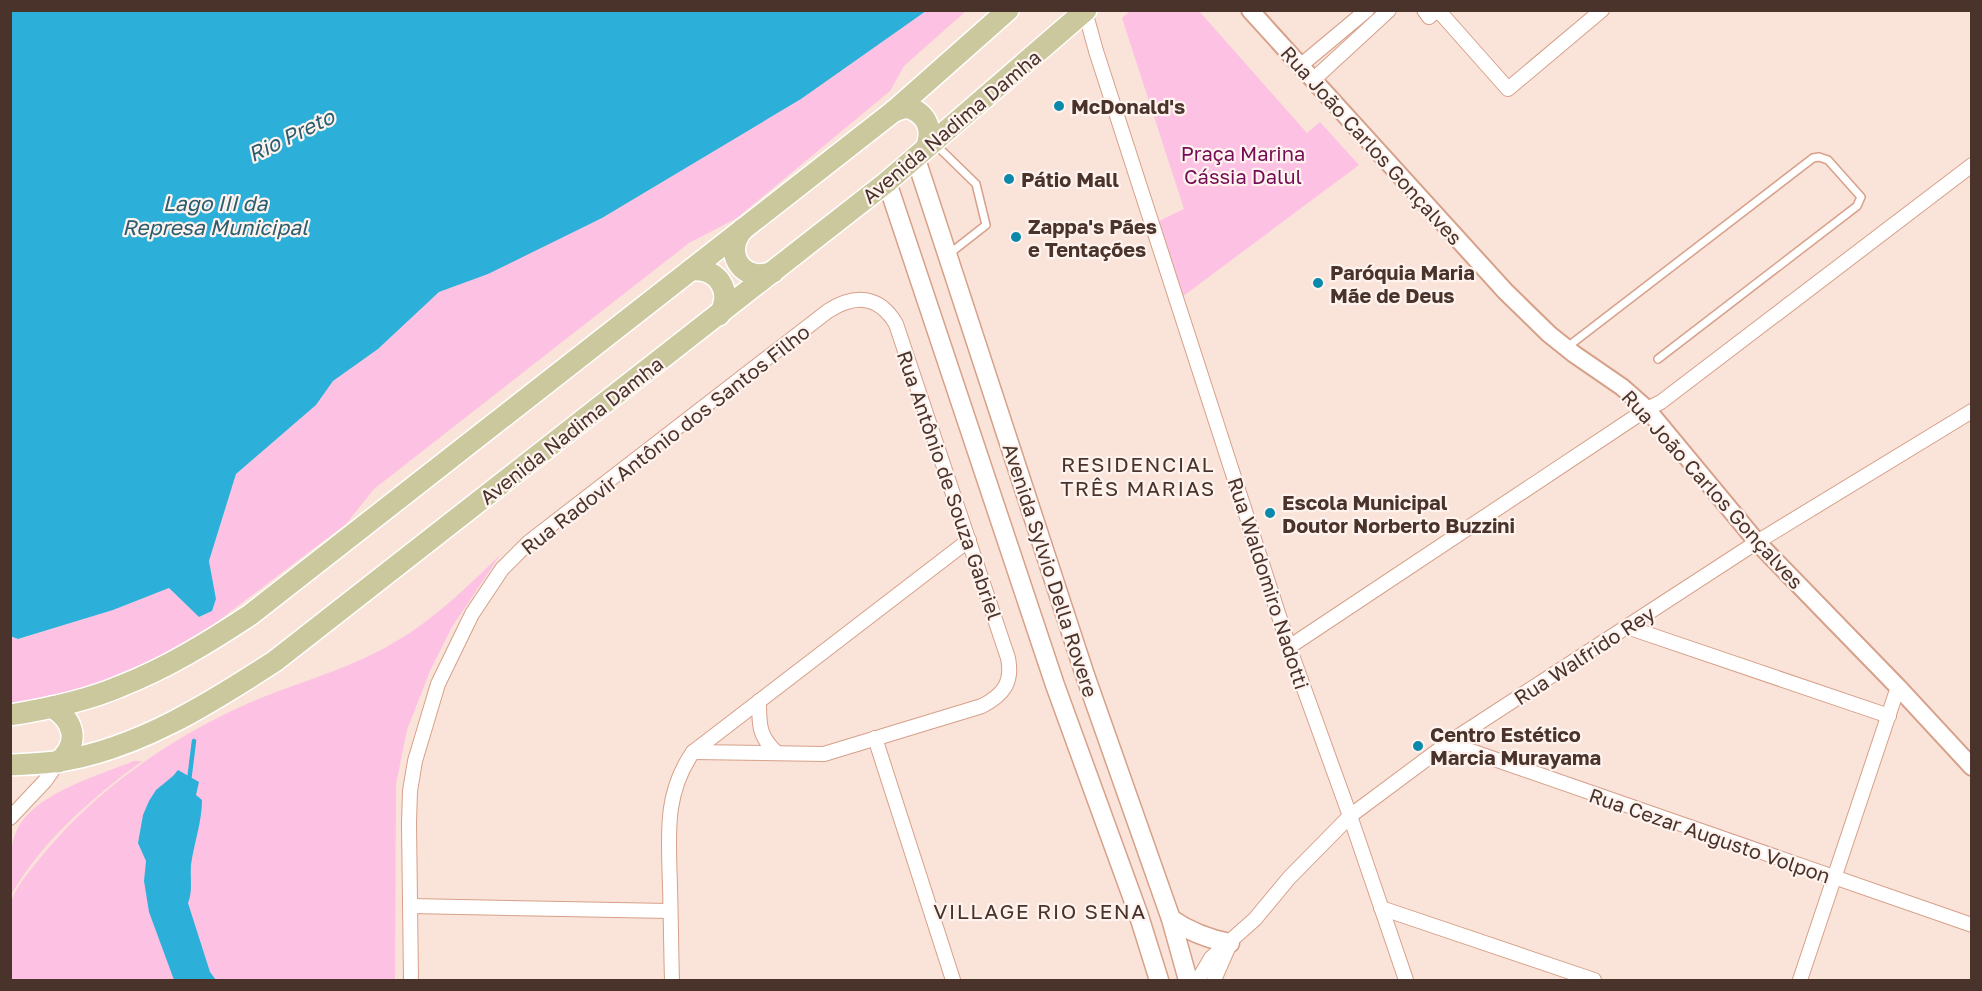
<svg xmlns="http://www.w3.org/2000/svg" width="1982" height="991" viewBox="0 0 1982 991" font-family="'Golos Text',sans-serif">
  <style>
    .green { fill: #fdc2e3 }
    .water { fill: #2cb0d9 }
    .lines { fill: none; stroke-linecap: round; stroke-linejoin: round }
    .stream { stroke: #2cb0d9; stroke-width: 4.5 }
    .service-casing { stroke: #d7a089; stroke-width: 10 }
    .minor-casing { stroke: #d7a089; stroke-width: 16 }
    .tertiary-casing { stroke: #d7a089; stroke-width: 20 }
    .secondary-casing { stroke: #d7a089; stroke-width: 21 }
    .primary-casing { stroke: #fff; stroke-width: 24 }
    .service { stroke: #fff; stroke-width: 7 }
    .minor { stroke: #fff; stroke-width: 14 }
    .tertiary { stroke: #fff; stroke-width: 16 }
    .secondary { stroke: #fff; stroke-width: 18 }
    .primary { stroke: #cbc89e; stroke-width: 21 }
    .poi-dot { fill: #0b89ab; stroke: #fef3ee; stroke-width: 2 }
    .labels { text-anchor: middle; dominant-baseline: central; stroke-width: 4.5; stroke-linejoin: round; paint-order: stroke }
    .poi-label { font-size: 20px; font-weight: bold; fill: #4a332a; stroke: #fef3ee; text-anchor: start }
    .street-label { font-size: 20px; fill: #4a332a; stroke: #fef3ee }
    .park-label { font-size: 20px; fill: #750d56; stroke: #fef3ee }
    .water-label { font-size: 21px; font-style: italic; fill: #2b5d6f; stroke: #fef3ee }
    .neighbourhood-label { font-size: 21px; letter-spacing: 1.5px; fill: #4a332a; stroke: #fef3ee }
  </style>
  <rect width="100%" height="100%" fill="#fae3d9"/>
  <g class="green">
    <path d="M 926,11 L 966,11 L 904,66 L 890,91 L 737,218 L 689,243 L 374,489 L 346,524 L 214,624 L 162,655 L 90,687 L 58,696 L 11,705 L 10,636 L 19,639 L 113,610 L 169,588 L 199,617 L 212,611 L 216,599 L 209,561 L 236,474 L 316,405 L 333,381 L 378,349 L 439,292 L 461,284 L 602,218 L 801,99 Z"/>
    <path d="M 1130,11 L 1199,11 L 1307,133 L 1320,122 L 1359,165 L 1182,297 L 1159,221 L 1184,209 L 1122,18 Z"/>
    <path d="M 500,555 L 452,627 L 430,671 L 407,730 L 396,784 L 395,980 L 11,980 C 11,965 7,910 12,899 C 17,886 28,873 37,862 C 91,793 169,738 249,703 C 298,682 350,669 395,642 C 435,619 468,586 500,555 Z"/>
    <path d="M 134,761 L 142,761 C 92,798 42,841 11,895 C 10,875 8,854 15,835 C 29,794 98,776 134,761 Z"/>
  </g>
  <g class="water">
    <path d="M 11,10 L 926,10 L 926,11 L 801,99 L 602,218 L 488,274 L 439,292 L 378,349 L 333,381 L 316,405 L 236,474 L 209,561 L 216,599 L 212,611 L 199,617 L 169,588 L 113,610 L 18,639 L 10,636 Z"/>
    <path d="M 178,770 L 199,782 L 196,795 L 202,800 C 202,822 194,843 191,865 C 190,877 193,892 188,903 L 210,972 L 216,980 L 174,980 L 149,912 L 144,881 L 146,861 L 138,843 L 143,815 L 149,801 L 156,790 L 173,776 Z"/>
  </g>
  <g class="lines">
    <path class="stream" d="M 189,781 L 194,741"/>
    <g class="service-casing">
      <g id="service">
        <path d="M 934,143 L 976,184 L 986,225 L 949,254"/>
        <path d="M 1566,348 L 1813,158 L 1819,157 L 1828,160 L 1861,197 L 1857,206 L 1658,359"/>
      </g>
    </g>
    <g class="minor-casing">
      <g id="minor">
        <path d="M 1424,10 L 1429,17 L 1437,10"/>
        <path d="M 1438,10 L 1508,89 L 1602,10"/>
        <path d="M 1085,11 L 1096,51 L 1289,647 L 1350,816 L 1406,980"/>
        <path d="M 1300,66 L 1367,10"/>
        <path d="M 1313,80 L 1389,10"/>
        <path d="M 1627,627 L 1889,716"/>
        <path d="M 1289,647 L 1647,409 L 1661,402 L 1972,165"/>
        <path d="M 759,701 C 759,725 759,737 777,753"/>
        <path d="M 875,738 L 953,980"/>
        <path d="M 1448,743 L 1972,925"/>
        <path d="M 10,818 L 45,781 L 58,762"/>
        <path d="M 410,906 L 670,911"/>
        <path d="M 1381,908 L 1594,980"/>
        <path d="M 411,980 L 409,823 L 410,791 L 415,761 L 438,684 L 472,614 L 502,569 L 529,542 L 828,311 C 855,294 879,295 896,324 L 1008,658 C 1013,683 1003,695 982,706 L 824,754 L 693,752"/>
        <path d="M 672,980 C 671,949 671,918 670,887 C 669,838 663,795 693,752 L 969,540"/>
        <path d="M 1198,980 L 1211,958 L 1255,919 L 1289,878 L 1350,816 L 1448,743 L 1757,542 L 1972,411"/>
        <path d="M 1214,980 L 1228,948"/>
        <path d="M 1800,980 L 1898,687"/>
      </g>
    </g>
    <g class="tertiary-casing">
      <path id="tertiary" d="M 1250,10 L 1505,291 L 1549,334 L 1574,354 L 1622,387 L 1647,409 L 1757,542 L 1898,687 L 1972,767"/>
    </g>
    <g class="secondary-casing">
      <g id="secondary">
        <path d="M 916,159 L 1085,675 L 1171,919 L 1188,980"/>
        <path d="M 887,182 L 1055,685 L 1138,913 L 1159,980"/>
        <path d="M 1171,919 C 1190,932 1208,939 1230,943"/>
      </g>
    </g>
    <g class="primary-casing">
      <g id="primary">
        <path d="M 894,111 L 906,107 C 926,112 934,129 926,148"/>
        <path d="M 743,229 C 722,253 743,284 773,272"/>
        <path d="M 691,270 C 718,267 734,292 719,315"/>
        <path d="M 52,707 C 75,721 80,744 58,762"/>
        <path d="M 10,715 C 48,709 86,701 121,686 C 167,668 209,642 250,615 L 894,111 L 1008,10"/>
        <path d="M 10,765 C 27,764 44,764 61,761 C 139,748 209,704 275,661 L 887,182 L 1086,10"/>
      </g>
    </g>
    <use href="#service" class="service"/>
    <use href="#minor" class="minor"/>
    <use href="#tertiary" class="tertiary"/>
    <use href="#secondary" class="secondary"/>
    <use href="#primary" class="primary"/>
  </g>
  <g class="poi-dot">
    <circle cx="1059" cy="106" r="6"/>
    <circle cx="1009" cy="179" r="6"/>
    <circle cx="1016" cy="237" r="6"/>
    <circle cx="1318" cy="283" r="6"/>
    <circle cx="1270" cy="513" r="6"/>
    <circle cx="1418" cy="746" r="6"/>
  </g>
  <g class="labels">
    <g class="poi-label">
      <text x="1071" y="106">McDonald's</text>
      <text x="1021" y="179">Pátio Mall</text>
      <text x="1028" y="226">Zappa's Pães<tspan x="1028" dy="23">e Tentações</tspan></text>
      <text x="1330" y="272">Paróquia Maria<tspan x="1330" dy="23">Mãe de Deus</tspan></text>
      <text x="1282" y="502">Escola Municipal<tspan x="1282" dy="23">Doutor Norberto Buzzini</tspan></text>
      <text x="1430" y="734">Centro Estético<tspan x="1430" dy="23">Marcia Murayama</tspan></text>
    </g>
    <g class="street-label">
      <text transform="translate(951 126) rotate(-40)">Avenida Nadima Damha</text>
      <text transform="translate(1372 145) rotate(48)">Rua João Carlos Gonçalves</text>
      <text transform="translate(571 430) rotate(-38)">Avenida Nadima Damha</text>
      <text transform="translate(665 439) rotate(-38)">Rua Radovir Antônio dos Santos Filho</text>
      <text transform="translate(950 485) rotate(71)">Rua Antônio de Souza Gabriel</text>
      <text transform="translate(1713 489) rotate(48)">Rua João Carlos Gonçalves</text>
      <text transform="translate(1051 570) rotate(72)">Avenida Sylvio Della Rovere</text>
      <text transform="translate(1269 583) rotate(72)">Rua Waldomiro Nadotti</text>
      <text transform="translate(1584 655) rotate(-33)">Rua Walfrido Rey</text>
      <text transform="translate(1710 835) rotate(19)">Rua Cezar Augusto Volpon</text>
    </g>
    <g class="park-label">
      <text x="1243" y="153">Praça Marina<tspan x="1243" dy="23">Cássia Dalul</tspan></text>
    </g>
    <g class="water-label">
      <text transform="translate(291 135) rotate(-26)">Rio Preto</text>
      <text x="215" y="203">Lago III da<tspan x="215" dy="24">Represa Municipal</tspan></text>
    </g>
    <g class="neighbourhood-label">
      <text x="1138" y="464">RESIDENCIAL<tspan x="1138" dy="24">TRÊS MARIAS</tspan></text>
      <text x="1040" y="911">VILLAGE RIO SENA</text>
    </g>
  </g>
  <rect width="1982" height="991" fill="none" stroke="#4a332a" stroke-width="24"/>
</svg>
